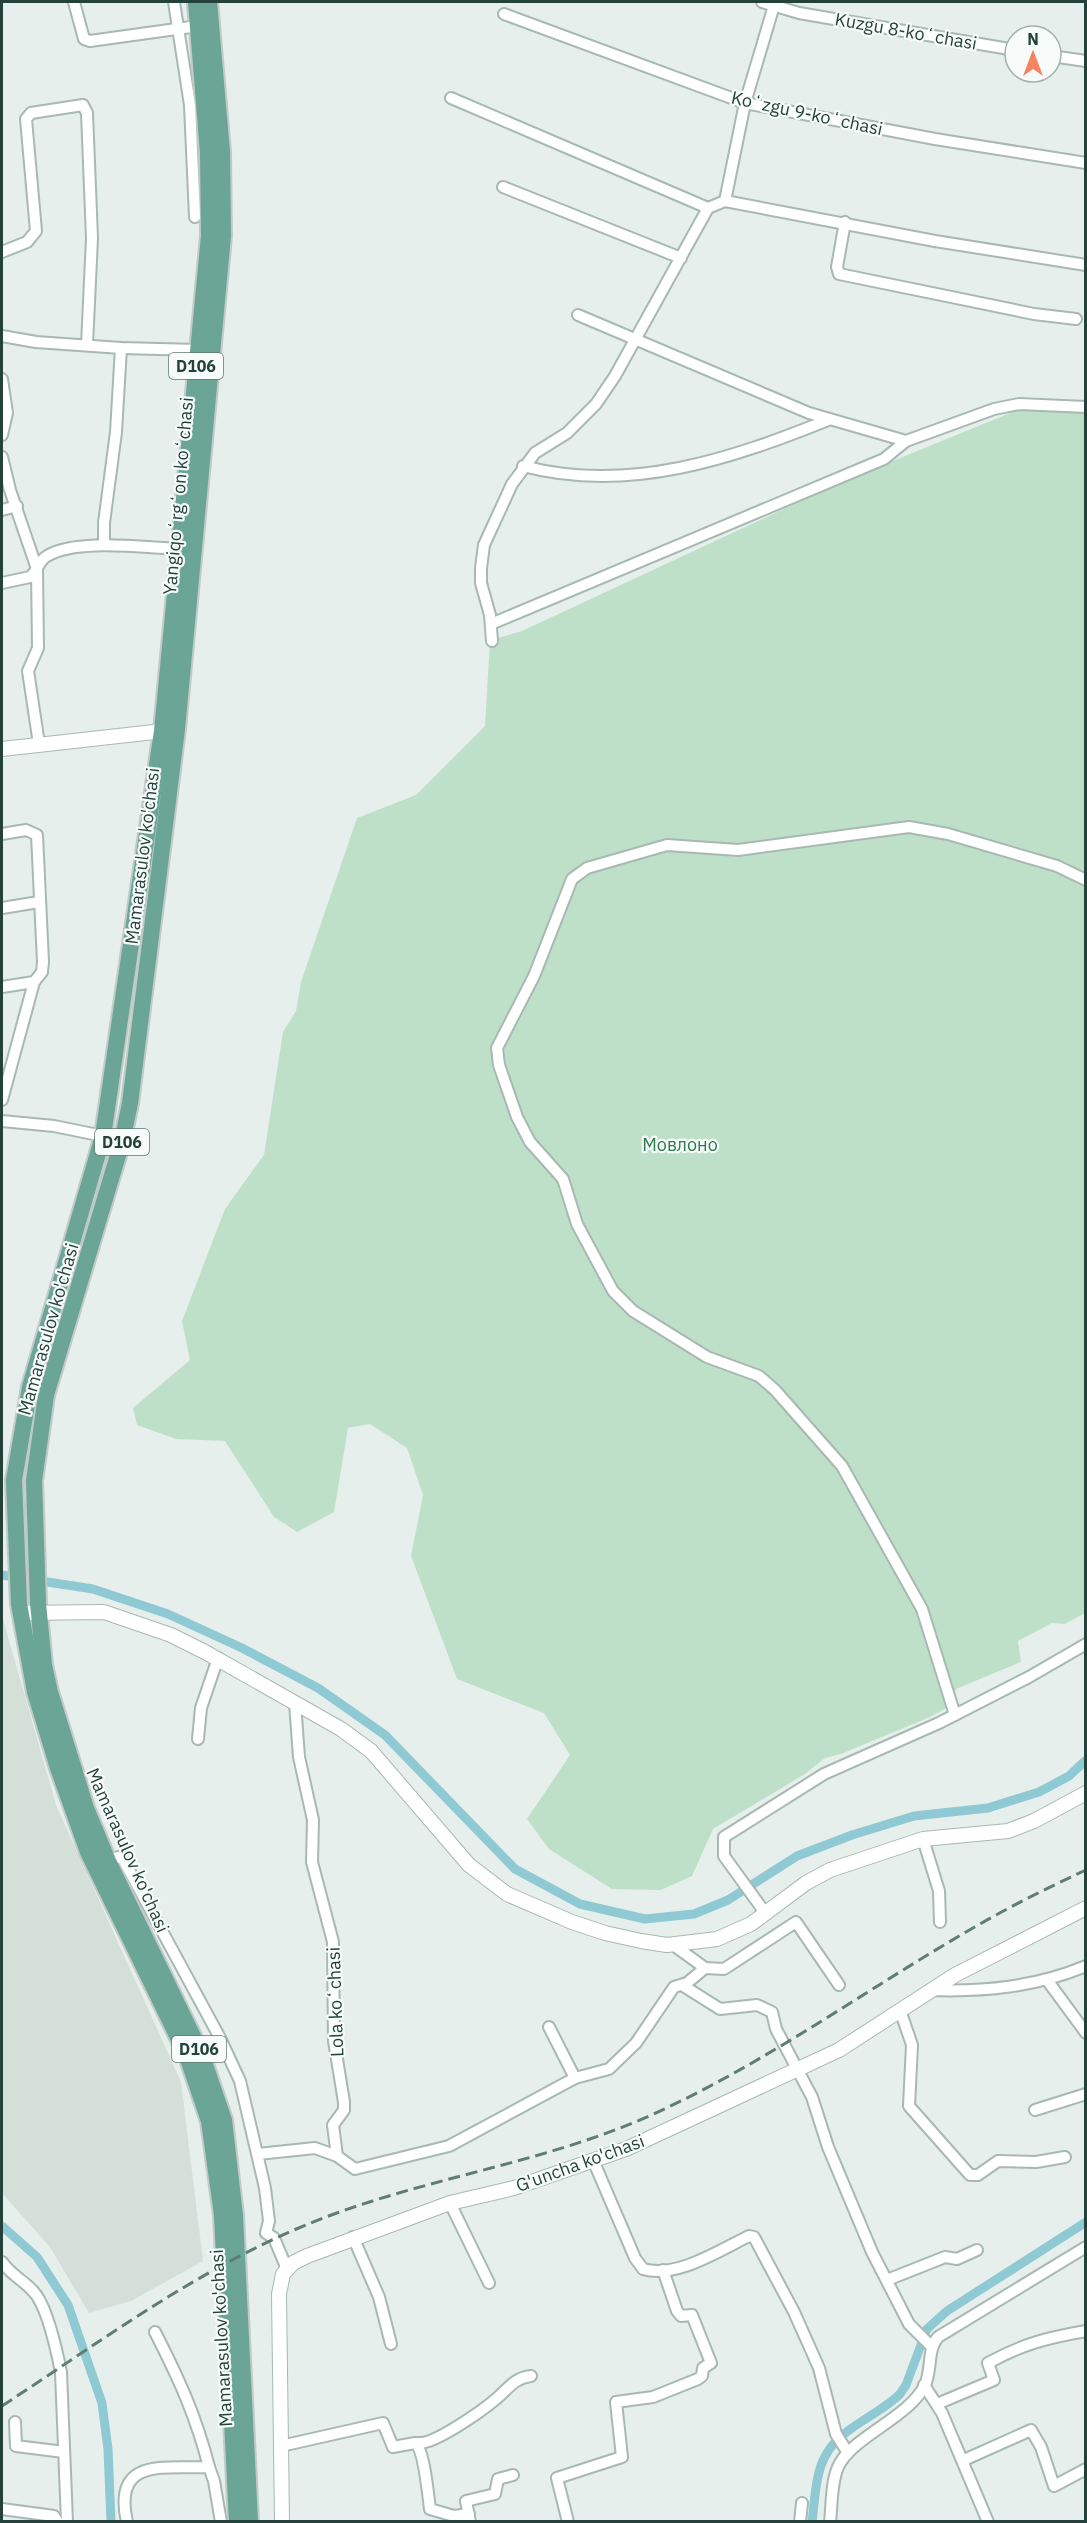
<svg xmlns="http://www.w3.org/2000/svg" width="1087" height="2523" viewBox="0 0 1087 2523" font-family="'IBM Plex Sans',sans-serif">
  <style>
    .built { fill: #d4dfda }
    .green { fill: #bfe0c8 }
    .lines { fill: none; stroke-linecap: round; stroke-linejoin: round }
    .canal { stroke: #8ec9d4; stroke-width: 9 }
    .minor-casing { stroke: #a8b8b2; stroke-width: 14 }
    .tertiary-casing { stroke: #a8b8b2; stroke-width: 16 }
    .primary-casing { stroke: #c2cac8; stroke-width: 20 }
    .minor { stroke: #fff; stroke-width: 10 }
    .tertiary { stroke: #fff; stroke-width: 14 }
    .primary { stroke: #6aa596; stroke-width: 16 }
    .rail { stroke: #5f7d75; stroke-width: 3; stroke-dasharray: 12 6; stroke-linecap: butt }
    .labels { text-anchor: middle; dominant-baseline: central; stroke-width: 4.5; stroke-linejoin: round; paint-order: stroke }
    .shield { fill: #f7fbf9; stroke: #637a73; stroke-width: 1.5 }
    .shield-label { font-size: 16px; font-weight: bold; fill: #24423a }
    .street-label { font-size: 18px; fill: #24423a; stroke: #f7fbf9 }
    .park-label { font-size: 18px; fill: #2d7a4b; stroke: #f7fbf9 }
  </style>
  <rect width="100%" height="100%" fill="#e6efeb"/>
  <path class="built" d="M 2,1616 L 56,1805 L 181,2082 L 203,2261 L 131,2301 L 89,2313 L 50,2247 L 2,2193 Z"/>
  <path class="green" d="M 1015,411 L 1085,412 L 1085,1613 L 1065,1624 L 1052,1623 L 1018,1641 L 1021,1662 L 956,1689 L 948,1707 L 930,1717 L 841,1754 L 825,1758 L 805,1774 L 713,1829 L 692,1876 L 661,1890 L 612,1889 L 549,1849 L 527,1819 L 570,1755 L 544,1713 L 457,1679 L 411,1556 L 423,1495 L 407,1448 L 370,1424 L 348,1428 L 334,1512 L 297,1532 L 274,1517 L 225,1441 L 176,1439 L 137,1425 L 133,1408 L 190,1360 L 182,1321 L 225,1209 L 264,1155 L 283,1032 L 296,1011 L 301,982 L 357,818 L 416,795 L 485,726 L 490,640 L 522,631 L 844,481 Z"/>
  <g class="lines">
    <g class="canal">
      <path d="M 2,1575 L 93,1589 L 168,1614 L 242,1648 L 318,1688 L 385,1735 L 515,1869 L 580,1904 L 645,1919 L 694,1914 L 728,1900 L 797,1856 L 852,1835 L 914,1816 L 988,1808 L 1039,1792 L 1069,1776 L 1086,1760"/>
      <path d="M 2,2226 L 37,2257 L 68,2305 L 102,2403 L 108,2449 L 111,2522"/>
      <path d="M 812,2522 C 815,2500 815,2472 827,2453 C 842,2427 879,2415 900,2394 L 906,2385 L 927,2329 L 947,2311 L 1086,2222"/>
    </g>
    <g class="minor-casing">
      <g id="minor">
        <path d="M 74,2 L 84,39 L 90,41 L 198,26"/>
        <path d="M 174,2 L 190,105 L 195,217"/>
        <path d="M 762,2 L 799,13 L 1015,50"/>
        <path d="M 504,14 L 745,103 L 935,139 L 1086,163"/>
        <path d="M 1051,56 L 1086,61"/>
        <path d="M 451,98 L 708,208"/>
        <path d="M 503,187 L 681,258"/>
        <path d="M 725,201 L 935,241 L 1086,265"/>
        <path d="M 845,222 L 837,267 L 839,274 L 1034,314 L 1076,319"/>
        <path d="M 2,252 L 27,242 L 36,231 L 26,119 L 31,113 L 83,105 L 87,113 L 92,238 L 87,345"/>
        <path d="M 578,315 L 809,413 L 906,441 L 994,409 L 1019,404 L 1086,407"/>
        <path d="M 2,336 L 36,342 L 121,348 L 198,350"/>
        <path d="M 2,379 L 7,413 L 2,435"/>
        <path d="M 2,457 L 10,490 L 37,569 L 38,648 L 28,671 L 39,744"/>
        <path d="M 523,466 C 628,494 731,459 828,420"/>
        <path d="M 2,510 L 17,506"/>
        <path d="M 104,545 L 104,523 L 116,432 L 121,348"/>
        <path d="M 2,583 L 30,577 C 38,571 38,561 47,556 C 76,538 146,548 180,549"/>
        <path d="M 491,624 L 884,459 L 906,441"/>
        <path d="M 492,641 L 490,615 L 481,583 L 481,568 L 484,545 L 512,484 L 535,453 L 567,433 L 596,404 L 615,376 L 708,208 L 725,201 L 745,103 L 775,2"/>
        <path d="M 2,834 L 26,830 L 37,835 L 43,962 L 42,972 L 34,982 L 2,987"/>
        <path d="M 2,908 L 39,902"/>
        <path d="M 2,1100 L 34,982"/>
        <path d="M 2,1121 L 54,1126 L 103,1136"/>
        <path d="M 295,1703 L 299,1757 L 313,1820 L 312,1862 L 333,1942 L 334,2041 L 344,2102 L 344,2110 L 333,2125 L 337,2156"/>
        <path d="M 955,1715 L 922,1609 L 842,1466 L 775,1390 L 759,1376 L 707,1357 L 633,1311 L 613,1291 L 577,1224 L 563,1179 L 530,1142 L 517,1117 L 499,1065 L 497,1048 L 534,976 L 572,879 L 587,868 L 667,845 L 738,850 L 909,827 L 948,834 L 1057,866 L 1086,880"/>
        <path d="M 198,1739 L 201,1708 L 218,1658"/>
        <path d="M 923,1839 L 939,1891 L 940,1922"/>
        <path d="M 108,1861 L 118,1857 L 123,1859 L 220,2038 L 240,2081 L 265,2188 L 269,2221 L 266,2233 L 274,2238 L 287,2269"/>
        <path d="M 766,1914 L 724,1856 L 724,1837 L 824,1774 L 939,1723 L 1029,1677 L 1086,1644"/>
        <path d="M 672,1944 L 705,1968 L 724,1969 L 796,1922 L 839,1985"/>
        <path d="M 1047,1980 L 1086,2033"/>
        <path d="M 682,1985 L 720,2009 L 757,2005 L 772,2012 L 776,2029 L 812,2097 L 828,2147 L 872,2252 L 909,2324 L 932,2347"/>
        <path d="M 930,1990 C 984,1992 1035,1987 1086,1966"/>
        <path d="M 900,2010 L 912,2045 L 909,2106 L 970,2175 L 978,2175 L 998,2161 L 1036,2162 L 1065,2157"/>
        <path d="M 549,2027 L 575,2078"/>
        <path d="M 1035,2110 L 1086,2094"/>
        <path d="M 258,2154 L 315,2148 L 337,2156 L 355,2169 L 449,2146 L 575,2078 L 609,2069 L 636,2043 L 674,1987 L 687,1983 L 705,1968"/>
        <path d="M 593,2160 L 635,2258 L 643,2269 C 676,2279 720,2250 749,2236 L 754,2237 L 794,2312 L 819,2368 L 836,2434 L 848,2453"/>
        <path d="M 450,2203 L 489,2283"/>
        <path d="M 353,2237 L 379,2297 L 391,2344"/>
        <path d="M 2,2262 C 13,2277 21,2278 33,2291 C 47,2305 57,2352 61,2372 L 67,2522"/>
        <path d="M 887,2280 L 945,2257 L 957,2259 L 977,2250"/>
        <path d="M 924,2385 L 942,2413 L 988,2522"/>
        <path d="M 937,2404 L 994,2380 L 988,2363 C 1023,2344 1046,2338 1086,2331"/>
        <path d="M 15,2422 L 16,2446 L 64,2452"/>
        <path d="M 418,2443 C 434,2445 483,2410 496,2399 C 509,2388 514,2378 531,2376"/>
        <path d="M 281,2446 L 383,2423 L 393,2447 L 415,2443 C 424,2449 428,2494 430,2509 L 454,2516 L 469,2514"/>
        <path d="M 964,2460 L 1031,2430 L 1041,2447 L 1054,2486 L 1086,2469"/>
        <path d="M 209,2467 L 214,2481 L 221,2522"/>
        <path d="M 2,2509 L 54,2516 L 58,2522"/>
        <path d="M 127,2522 C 112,2456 166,2469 209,2467 C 196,2416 179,2379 155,2332"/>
        <path d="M 470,2522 L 466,2501 L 495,2494 L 498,2479 L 513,2475"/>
        <path d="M 568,2522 L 557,2478 L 622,2457 L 616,2402 L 653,2397 L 698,2379 L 702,2376 L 703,2368 L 711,2363 L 692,2315 L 681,2316 L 677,2311 L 663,2270"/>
        <path d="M 800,2522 L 802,2503"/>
        <path d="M 830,2522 C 832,2505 831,2483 838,2467 C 851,2437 909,2418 925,2385 C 932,2370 927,2350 938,2337 L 1086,2247"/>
      </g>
    </g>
    <g class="tertiary-casing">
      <g id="tertiary">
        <path d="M 2,749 L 172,730"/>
        <path d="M 20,1613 L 104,1612 L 171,1635 L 205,1652 L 341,1729 L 371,1751 L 469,1865 L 507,1894 L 572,1922 L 605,1933 L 641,1941 L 667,1945 L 717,1939 L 751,1924 L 806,1883 L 830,1870 L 923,1839 L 1008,1831 L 1034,1821 L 1086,1793"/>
        <path d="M 282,2522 L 279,2294 L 283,2274 L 293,2263 L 307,2256 L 450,2203 L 514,2188 L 626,2149 L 839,2050 L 955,1975 L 1086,1908"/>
      </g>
    </g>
    <g class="primary-casing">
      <g id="primary">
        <path d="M 196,2 L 208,153 L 209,236 L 162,731 L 103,1136 L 30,1387 L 14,1480 L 19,1604 L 35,1692 L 58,1768 L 88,1852 L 187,2056 L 209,2121 L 222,2215 L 237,2522"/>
        <path d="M 209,2 L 222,152 L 223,236 L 177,729 L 130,1103 L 122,1142 L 46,1395 L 34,1481 L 38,1603 L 44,1665 L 50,1692 L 86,1808 L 108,1861 L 201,2053 L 224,2120 L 235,2216 L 250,2522"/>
      </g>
    </g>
    <use href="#minor" class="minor"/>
    <use href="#tertiary" class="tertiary"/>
    <use href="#primary" class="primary"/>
    <path class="rail" d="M 2,2406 C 109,2336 213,2258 334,2214 C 438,2176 548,2161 649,2116 C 761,2066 861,1993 966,1932 C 1005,1909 1045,1889 1086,1870"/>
  </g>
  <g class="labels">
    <g class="shield">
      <rect x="169" y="353" width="54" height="26" rx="4.5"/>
      <rect x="95" y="1129" width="54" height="26" rx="4.5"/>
      <rect x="172" y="2036" width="54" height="26" rx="4.5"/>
    </g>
    <g class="shield-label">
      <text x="196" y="366">D106</text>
      <text x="122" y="1142">D106</text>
      <text x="199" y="2049">D106</text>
    </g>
    <g class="street-label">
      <text transform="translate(906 31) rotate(10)">Kuzgu 8-koʻchasi</text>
      <text transform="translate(807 113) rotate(12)">Koʻzgu 9-koʻchasi</text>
      <text transform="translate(178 496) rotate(-85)">Yangiqoʻrgʻon koʻchasi</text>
      <text transform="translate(142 856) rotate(-83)">Mamarasulov ko'chasi</text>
      <text transform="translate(48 1329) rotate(-74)">Mamarasulov ko'chasi</text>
      <text transform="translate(128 1850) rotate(66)">Mamarasulov ko'chasi</text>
      <text transform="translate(335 2002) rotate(-92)">Lola koʻchasi</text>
      <text transform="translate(580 2163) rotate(-20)">G'uncha ko'chasi</text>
      <text transform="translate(221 2338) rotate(-93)">Mamarasulov ko'chasi</text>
    </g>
    <g class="park-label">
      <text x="680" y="1144">Мовлоно</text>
    </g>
  </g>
  <rect width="1087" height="2523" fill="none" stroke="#24423a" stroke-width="6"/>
  <g transform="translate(1033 54)"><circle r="28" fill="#f7fbf9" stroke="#a3b1ad" stroke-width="1.5"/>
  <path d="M0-4.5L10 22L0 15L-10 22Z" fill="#f4845f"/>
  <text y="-9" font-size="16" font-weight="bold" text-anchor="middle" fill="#24423a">N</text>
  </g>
</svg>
